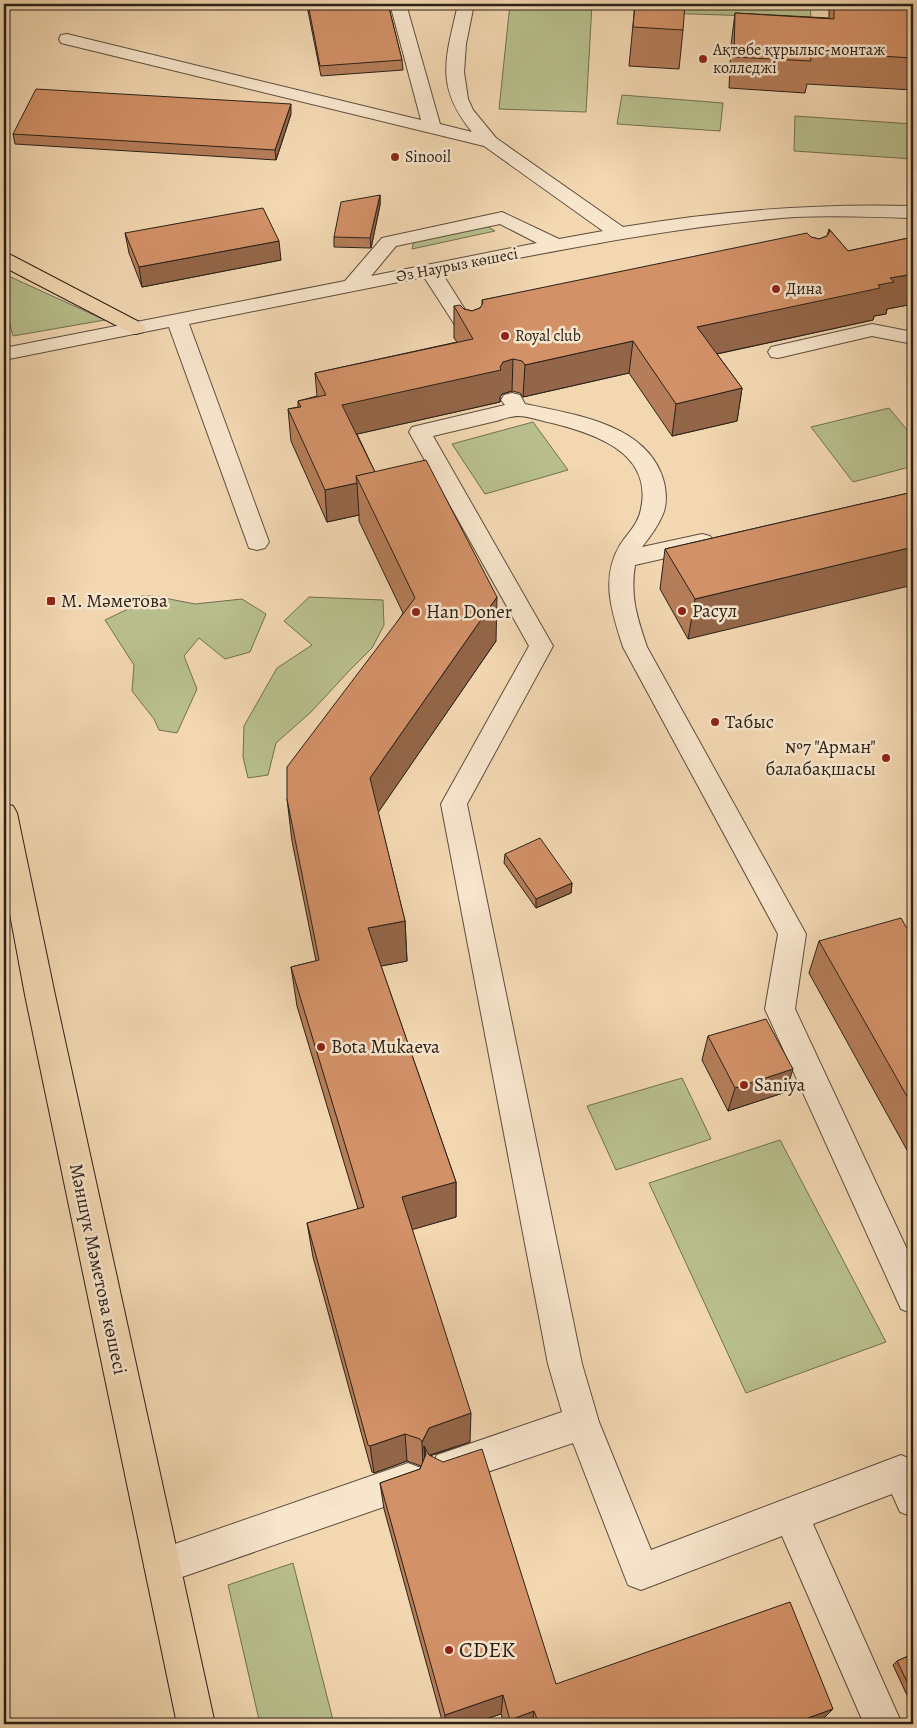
<svg xmlns="http://www.w3.org/2000/svg" width="917" height="1728" viewBox="0 0 917 1728" font-family="Alegreya,serif">
  <style>
    .green { fill: #b8bf8d; stroke: #717052 }
    .lines { fill: none; stroke-linecap: round; stroke-linejoin: round }
    .minor-casing { stroke: #5c4e3e; stroke-width: 2 }
    .major-casing { stroke: #2a2118; stroke-width: 2 }
    .minor { fill: #f7e5cc; fill-rule: evenodd }
    .major { fill: #f2d7b1; fill-rule: evenodd }
    .wall { fill: #b57d59; stroke: #2a2118 }
    .shaded-wall { fill: #946649; stroke: #2a2118 }
    .building { fill: #d39168; stroke: #2a2118 }
    .poi-dot { fill: #8f2418; stroke: #f7e5cc; stroke-width: 2 }
    .labels { text-anchor: middle; dominant-baseline: central; stroke-width: 5; stroke-linejoin: round; paint-order: stroke }
    .far-poi-label { font-size: 16px; fill: #2a2118; stroke: #f7e5cc; text-anchor: start }
    .far-street-label { font-size: 16px; fill: #2a2118; stroke: #f7e5cc }
    .poi-label { font-size: 19px; fill: #2a2118; stroke: #f7e5cc; text-anchor: start }
    .street-label { font-size: 19px; fill: #2a2118; stroke: #f7e5cc }
    .near-poi-label { font-size: 22px; fill: #2a2118; stroke: #f7e5cc; text-anchor: start }
  </style>
  <rect width="100%" height="100%" fill="#f2d7b1"/>
  <filter id="stains"><feTurbulence type="fractalNoise" baseFrequency=".004" numOctaves="4"/><feColorMatrix values="0 0 0 0 .2 0 0 0 0 .09 0 0 0 0 .02 0 0 0 .5 -.17"/></filter>
  <radialGradient id="worn" r=".72"><stop offset=".6" stop-color="#630" stop-opacity="0"/><stop offset="1" stop-color="#630" stop-opacity=".3"/></radialGradient>
  <g class="green">
    <path d="M 510,4 L 592,4 L 586,112 L 499,109 Z"/>
    <path d="M 634,4 L 810,4 L 811,18 L 634,12 Z"/>
    <path d="M 622,95 L 723,103 L 720,131 L 617,124 Z"/>
    <path d="M 795,116 L 913,124 L 913,159 L 794,151 Z"/>
    <path d="M 487,226 L 495,231 L 412,249 L 413,244 L 418,239 Z"/>
    <path d="M 4,274 L 105,320 L 13,336 L 4,303 Z"/>
    <path d="M 889,408 L 913,437 L 913,466 L 853,482 L 811,427 Z"/>
    <path d="M 533,422 L 568,470 L 485,494 L 452,444 Z"/>
    <path d="M 141,596 L 154,596 L 195,604 L 242,599 L 266,614 L 250,652 L 225,659 L 199,638 L 184,656 L 197,689 L 177,733 L 159,730 L 154,719 L 132,691 L 134,665 L 105,620 L 130,608 Z"/>
    <path d="M 309,597 L 383,600 L 384,625 L 372,648 L 350,670 L 311,712 L 276,743 L 268,775 L 248,778 L 243,757 L 244,726 L 277,668 L 312,645 L 284,621 Z"/>
    <path d="M 682,1078 L 711,1139 L 616,1170 L 587,1106 Z"/>
    <path d="M 780,1140 L 886,1342 L 746,1393 L 649,1183 Z"/>
    <path d="M 293,1563 L 334,1724 L 260,1724 L 228,1585 Z"/>
  </g>
  <g class="lines">
    <g class="minor-casing">
      <g id="minor">
        <path d="M 390,4 L 406,4 L 440,124 L 472,132 C 434,85 446,58 458,4 L 474,4 L 466,44 L 464,72 L 468,99 L 473,110 L 496,138 L 623,227 C 721,211 814,203 913,206 L 913,218 C 874,217 835,215 795,217 C 676,226 559,250 442,273 L 481,335 L 478,339 L 471,341 L 464,339 L 424,277 L 189,324 L 269,542 L 265,548 L 257,550 L 249,548 L 169,327 L 4,360 L 4,348 L 345,281 L 382,238 L 502,212 L 559,239 L 603,231 L 484,146 L 61,43 L 59,39 L 61,35 L 67,34 L 421,120 ZM 500,224 L 537,243 L 371,276 L 396,246 Z"/>
        <path d="M 872,324 L 913,332 L 913,344 L 872,336 L 778,358 L 771,357 L 768,352 L 771,347 Z"/>
        <path d="M 512,393 L 520,395 L 525,404 C 572,414 641,423 661,473 C 666,485 668,502 663,514 C 658,526 650,537 642,547 L 702,534 L 710,536 L 714,542 L 710,548 L 635,565 C 630,597 637,617 647,647 L 806,934 L 795,1009 L 913,1262 L 913,1314 L 901,1309 L 765,1009 L 778,934 L 623,647 C 612,613 600,578 620,545 C 627,534 639,523 641,509 C 653,453 596,434 552,423 C 541,421 529,416 518,416 C 511,416 503,419 496,421 C 475,426 454,431 433,436 L 553,646 L 467,804 L 582,1364 L 599,1422 L 651,1550 L 901,1455 L 913,1460 L 913,1517 L 900,1512 L 892,1494 L 813,1524 L 902,1724 L 864,1724 L 782,1536 L 641,1590 L 628,1585 L 573,1443 L 449,1485 L 437,1479 L 431,1467 L 437,1455 L 562,1412 L 548,1364 L 441,804 L 529,646 L 409,432 L 412,427 L 505,405 L 501,400 L 504,395 Z"/>
        <path d="M 408,1463 L 421,1468 L 426,1481 L 421,1494 L 162,1584 L 149,1579 L 144,1566 L 149,1553 Z"/>
      </g>
    </g>
    <g class="major-casing">
      <g id="major">
        <path d="M 4,253 L 11,255 L 143,324 L 146,328 L 143,332 L 136,334 L 129,332 L 4,267 Z"/>
        <path d="M 4,803 L 13,806 L 17,813 L 55,995 L 215,1724 L 177,1724 L 25,995 L 4,882 Z"/>
      </g>
    </g>
    <use href="#minor" class="minor"/>
    <use href="#major" class="major"/>
  </g>
  <g class="wall">
    <path d="M 157,4 L 207,4 L 206,7 Z"/>
    <path d="M 262,4 L 388,4 L 402,60 L 403,70 L 321,76 L 307,6 Z"/>
    <path d="M 635,4 L 683,30 L 679,69 L 629,66 Z"/>
    <path d="M 829,4 L 913,4 L 913,90 L 807,84 L 805,93 L 729,88 L 731,45 L 735,13 L 829,18 Z"/>
    <path d="M 291,114 L 276,160 L 15,144 L 13,134 Z"/>
    <path d="M 380,195 L 380,205 L 371,248 L 334,247 L 334,237 Z"/>
    <path d="M 829,229 L 848,251 L 913,237 L 913,304 L 887,309 L 886,314 L 874,316 L 873,320 L 717,354 L 742,388 L 737,421 L 672,436 L 629,373 L 523,397 L 520,393 L 512,391 L 502,394 L 500,397 L 500,402 L 357,434 L 375,472 L 496,641 L 378,812 L 405,921 L 407,961 L 381,966 L 456,1182 L 456,1217 L 412,1229 L 470,1442 L 430,1456 L 556,1684 L 833,1709 L 818,1724 L 504,1724 L 501,1714 L 470,1724 L 443,1724 L 384,1509 L 380,1483 L 420,1469 L 421,1466 L 407,1461 L 374,1473 L 372,1472 L 313,1257 L 307,1223 L 358,1209 L 297,1006 L 291,967 L 316,961 L 292,841 L 287,799 L 403,613 L 359,521 L 359,515 L 327,522 L 291,441 L 288,409 L 298,407 L 298,401 L 317,396 L 315,373 L 457,342 L 454,338 L 454,306 L 472,311 L 480,308 L 482,305 L 482,300 L 811,237 L 819,239 L 827,236 Z"/>
    <path d="M 125,233 L 281,260 L 142,287 L 129,253 Z"/>
    <path d="M 913,492 L 688,639 L 660,589 L 665,549 Z"/>
    <path d="M 505,854 L 572,883 L 571,893 L 536,908 L 504,863 Z"/>
    <path d="M 913,939 L 913,1161 L 809,973 L 819,941 Z"/>
    <path d="M 708,1036 L 786,1092 L 728,1111 L 702,1060 Z"/>
    <path d="M 913,1654 L 913,1708 L 893,1665 L 897,1661 Z"/>
  </g>
  <g class="shaded-wall">
    <path d="M 291,104 L 291,114 L 276,160 L 275,150 Z"/>
    <path d="M 380,195 L 380,205 L 371,248 L 370,238 Z"/>
    <path d="M 279,241 L 281,260 L 142,287 L 139,267 Z"/>
    <path d="M 913,274 L 913,304 L 887,309 L 886,314 L 874,316 L 873,320 L 693,359 L 697,327 L 878,285 L 890,278 Z"/>
    <path d="M 633,341 L 629,373 L 523,397 L 525,365 Z"/>
    <path d="M 513,359 L 512,391 L 502,394 L 500,397 L 500,402 L 344,437 L 342,405 Z"/>
    <path d="M 742,388 L 737,421 L 672,436 L 676,404 Z"/>
    <path d="M 357,483 L 359,515 L 327,522 L 325,490 Z"/>
    <path d="M 913,547 L 913,585 L 688,639 L 695,599 Z"/>
    <path d="M 497,597 L 496,641 L 373,820 L 370,778 Z"/>
    <path d="M 572,883 L 571,893 L 536,908 L 536,899 Z"/>
    <path d="M 405,921 L 407,961 L 371,968 L 368,928 Z"/>
    <path d="M 793,1069 L 786,1092 L 728,1111 L 735,1088 Z"/>
    <path d="M 456,1182 L 456,1217 L 404,1232 L 402,1197 Z"/>
    <path d="M 471,1413 L 470,1442 L 430,1455 L 427,1462 L 426,1454 L 424,1446 L 425,1466 L 423,1469 L 422,1442 L 429,1428 Z"/>
    <path d="M 405,1434 L 407,1461 L 374,1473 L 370,1446 Z"/>
    <path d="M 503,1695 L 501,1714 L 470,1724 L 445,1724 L 445,1715 Z"/>
    <path d="M 833,1709 L 818,1724 L 791,1724 Z"/>
    <path d="M 534,1711 L 532,1724 L 509,1724 L 510,1720 Z"/>
  </g>
  <g class="building">
    <path d="M 308,4 L 388,4 L 402,60 L 320,66 Z"/>
    <path d="M 635,4 L 685,4 L 683,30 L 633,27 Z"/>
    <path d="M 834,4 L 913,4 L 913,58 L 810,52 L 811,61 L 734,57 L 735,13 L 834,19 Z"/>
    <path d="M 36,89 L 291,104 L 275,150 L 13,134 Z"/>
    <path d="M 380,195 L 370,238 L 334,237 L 341,202 Z"/>
    <path d="M 263,208 L 279,241 L 139,267 L 125,233 Z"/>
    <path d="M 829,229 L 848,251 L 913,237 L 913,274 L 890,278 L 894,282 L 878,285 L 880,288 L 697,327 L 742,388 L 676,404 L 633,341 L 525,365 L 522,361 L 513,359 L 503,362 L 500,367 L 501,370 L 342,405 L 375,472 L 356,476 L 357,483 L 325,490 L 288,409 L 301,407 L 298,401 L 326,395 L 315,373 L 473,339 L 454,306 L 460,305 L 464,309 L 472,311 L 480,308 L 483,303 L 482,300 L 807,233 L 811,237 L 819,239 L 827,236 L 830,231 Z"/>
    <path d="M 426,460 L 497,597 L 370,778 L 405,921 L 368,928 L 456,1182 L 402,1197 L 471,1413 L 429,1428 L 422,1442 L 420,1439 L 405,1434 L 370,1446 L 368,1445 L 307,1223 L 364,1207 L 291,967 L 319,960 L 287,799 L 287,767 L 415,598 L 356,476 Z"/>
    <path d="M 913,492 L 913,547 L 695,599 L 665,549 Z"/>
    <path d="M 540,838 L 572,883 L 536,899 L 505,854 Z"/>
    <path d="M 901,918 L 913,939 L 913,1107 L 819,941 Z"/>
    <path d="M 766,1019 L 793,1069 L 735,1088 L 708,1036 Z"/>
    <path d="M 424,1446 L 429,1455 L 443,1462 L 482,1449 L 556,1684 L 790,1602 L 833,1709 L 791,1724 L 539,1724 L 534,1711 L 510,1720 L 503,1695 L 445,1715 L 380,1483 L 420,1469 L 426,1454 Z"/>
    <path d="M 913,1654 L 913,1694 L 897,1661 Z"/>
  </g>
  <g class="poi-dot">
    <circle cx="703" cy="59" r="5"/>
    <circle cx="395" cy="157" r="5"/>
    <circle cx="776" cy="289" r="5"/>
    <circle cx="505" cy="336" r="5"/>
    <rect x="46" y="596" width="10" height="10" rx="2.5"/>
    <circle cx="682" cy="611" r="5"/>
    <circle cx="416" cy="612" r="5"/>
    <circle cx="715" cy="722" r="5"/>
    <circle cx="886" cy="758" r="5"/>
    <circle cx="321" cy="1047" r="5"/>
    <circle cx="744" cy="1085" r="5"/>
    <circle cx="449" cy="1650" r="5"/>
  </g>
  <g class="labels">
    <g class="far-poi-label">
      <text x="713" y="50">Ақтөбе құрылыс-монтаж<tspan x="713" dy="18">колледжі</tspan></text>
      <text x="405" y="157">Sinooil</text>
      <text x="786" y="289">Дина</text>
      <text x="515" y="336">Royal club</text>
    </g>
    <g class="far-street-label">
      <text transform="translate(457 265) rotate(-11)">Әз Наурыз көшесі</text>
    </g>
    <g class="poi-label">
      <text x="61" y="601">М. Мәметова</text>
      <text x="692" y="611">Расул</text>
      <text x="426" y="612">Han Doner</text>
      <text x="725" y="722">Табыс</text>
      <text x="876" y="747" text-anchor="end">№7 "Арман"<tspan x="876" dy="22">балабақшасы</tspan></text>
      <text x="331" y="1047">Bota Mukaeva</text>
      <text x="754" y="1085">Saniya</text>
    </g>
    <g class="street-label">
      <text transform="translate(98 1269) rotate(78)">Мәншүк Мәметова көшесі</text>
    </g>
    <g class="near-poi-label">
      <text x="459" y="1650">CDEK</text>
    </g>
  </g>
  <rect width="917" height="1728" fill="none" stroke="#f2d7b1" stroke-width="20"/>
  <rect x="5" y="5" width="907" height="1718" fill="none" stroke="#2a2118" stroke-width="2.5"/>
  <rect x="10" y="10" width="897" height="1708" fill="none" stroke="#2a2118"/>
  <rect width="100%" height="100%" filter="url(#stains)"/>
  <rect width="100%" height="100%" fill="url(#worn)"/>
</svg>
